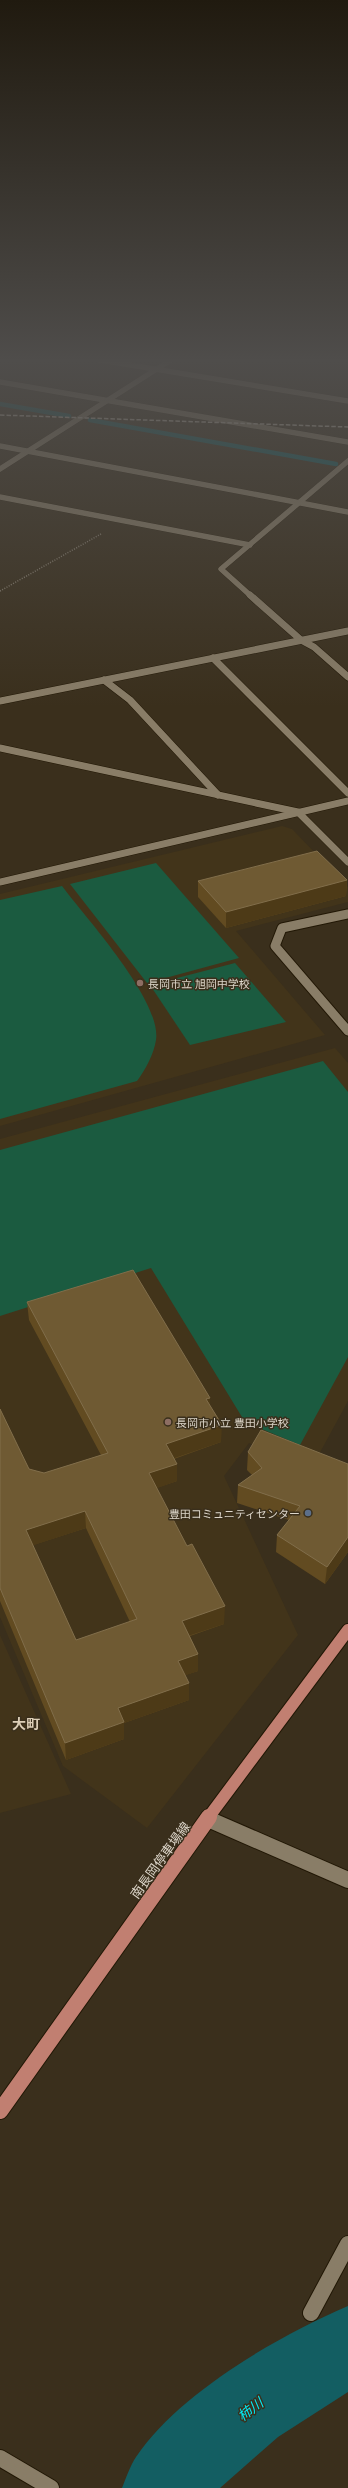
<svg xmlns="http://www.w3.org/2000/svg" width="348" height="2488" viewBox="0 0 348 2488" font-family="'Noto Serif','Noto Sans JP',serif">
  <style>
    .built { fill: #42341a }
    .green { fill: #1b5b40 }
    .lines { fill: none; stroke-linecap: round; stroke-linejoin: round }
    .stream { stroke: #135e62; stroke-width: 4.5 }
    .river { fill: #135e62; fill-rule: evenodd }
    .minor-far3-casing { stroke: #211705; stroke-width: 6 }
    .minor-far2-casing { stroke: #211705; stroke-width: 8 }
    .minor-far1-casing { stroke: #211705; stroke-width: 11 }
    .minor-casing { stroke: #211705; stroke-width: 18 }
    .major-far1-casing { stroke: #211705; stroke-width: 14 }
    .major-casing { stroke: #211705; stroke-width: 18 }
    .path { stroke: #8a8171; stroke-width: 1.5; stroke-dasharray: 1 1.5; stroke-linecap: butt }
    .minor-far3 { stroke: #897d67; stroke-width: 5.5 }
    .minor-far2 { stroke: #897d67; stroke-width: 7 }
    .minor-far1 { stroke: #897d67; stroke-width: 9 }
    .minor { stroke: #897d67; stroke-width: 16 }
    .major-far1 { stroke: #c17f71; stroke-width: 12 }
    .major { stroke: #c17f71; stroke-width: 16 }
    .rail { stroke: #c6beb1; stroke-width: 1.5; stroke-dasharray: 4.5 2; stroke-linecap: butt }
    .wall { fill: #624b21; fill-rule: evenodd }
    .shaded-wall { fill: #4d3a17 }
    .building { fill: #6f5a33; stroke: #816e4b; fill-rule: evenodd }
    .education-dot { fill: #8d6e63; stroke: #3a2f1c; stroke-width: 1.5 }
    .service-dot { fill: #5c6f8a; stroke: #3a2f1c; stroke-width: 1.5 }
    .labels { text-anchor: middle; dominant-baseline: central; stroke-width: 3; stroke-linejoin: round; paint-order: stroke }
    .poi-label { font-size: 11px; fill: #ddd6ca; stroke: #3a2f1c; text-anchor: start }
    .near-street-label { font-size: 13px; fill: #ddd6ca; stroke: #3a2f1c }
    .near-neighbourhood-label { font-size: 14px; font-weight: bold; fill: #dcceb7; stroke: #3a2f1c }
    .near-water-label { font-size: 14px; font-style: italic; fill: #00eaf4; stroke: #3a2f1c }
  </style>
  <rect width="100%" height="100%" fill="#3a2f1c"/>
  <g class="built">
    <path d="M 282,826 L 292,829 L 348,887 L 348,902 L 236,931 L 325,1035 L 0,1126 L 0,894 Z"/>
    <path d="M 335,1048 L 348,1063 L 348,1401 L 312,1467 L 249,1443 L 224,1476 L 298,1635 L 147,1828 L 63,1766 L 0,1617 L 0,1139 Z"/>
    <path d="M 0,1635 L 71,1794 L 0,1813 Z"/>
  </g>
  <g class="green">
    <path d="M 156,863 L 239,958 L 147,983 L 70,884 Z"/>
    <path d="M 62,886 C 86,918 162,1001 156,1040 C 154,1054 145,1070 137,1081 L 0,1119 L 0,900 Z"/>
    <path d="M 235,963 L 286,1022 L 190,1045 L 150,985 Z"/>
    <path d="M 323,1061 L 348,1092 L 348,1357 L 300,1445 L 245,1422 L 151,1268 L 0,1316 L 0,1150 Z"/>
  </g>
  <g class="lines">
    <g class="stream">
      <path d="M 0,404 L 69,416"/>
      <path d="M 90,420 L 336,464"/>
    </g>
    <path class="river" d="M 348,2306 L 348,2392 L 278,2437 L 220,2488 L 122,2488 C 126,2478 130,2466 136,2457 C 179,2393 278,2336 348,2306 Z"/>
    <g class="minor-far3-casing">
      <g id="minor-far3">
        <path d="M 88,358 L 348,401"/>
        <path d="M 0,382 L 348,442"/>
        <path d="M 0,446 L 348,512"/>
        <path d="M 0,469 L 174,358"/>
        <path d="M 0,497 L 250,545"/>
        <path d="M 251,596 L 221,569 L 348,461"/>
      </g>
    </g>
    <g class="minor-far2-casing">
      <g id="minor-far2">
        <path d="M 250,595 L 301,640 L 314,647 L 348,677"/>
        <path d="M 213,658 L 348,793"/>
        <path d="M 104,680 L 130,700 L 218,795"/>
        <path d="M 0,701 L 348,631"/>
        <path d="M 0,748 L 298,812 L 348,862"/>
        <path d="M 0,882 L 348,801"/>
      </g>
    </g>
    <g class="minor-far1-casing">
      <path id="minor-far1" d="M 348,914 L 282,928 L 275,946 L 348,1031"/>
    </g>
    <g class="minor-casing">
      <g id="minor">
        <path d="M 208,1819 L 348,1880"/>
        <path d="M 311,2313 L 348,2244"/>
        <path d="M 0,2458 L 51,2488"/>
      </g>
    </g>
    <g class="major-far1-casing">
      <path id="major-far1" d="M 208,1818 L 348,1630"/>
    </g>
    <g class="major-casing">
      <path id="major" d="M 0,2111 L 209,1817"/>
    </g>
    <path class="path" d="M 0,591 L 101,534"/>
    <use href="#minor-far3" class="minor-far3"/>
    <use href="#minor-far2" class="minor-far2"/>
    <use href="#minor-far1" class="minor-far1"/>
    <use href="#minor" class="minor"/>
    <use href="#major-far1" class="major-far1"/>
    <use href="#major" class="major"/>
    <path class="rail" d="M 0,415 L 348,427"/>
  </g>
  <g class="wall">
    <path d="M 347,880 L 346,896 L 226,928 L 198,897 L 198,881 Z"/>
    <path d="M 27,1302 L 210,1406 L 221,1442 L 174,1459 L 177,1481 L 156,1488 L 224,1624 L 190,1636 L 198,1654 L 198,1671 L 185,1675 L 189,1700 L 124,1723 L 124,1739 L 66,1760 L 0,1601 L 0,1409 L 29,1469 L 44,1473 L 101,1455 L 29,1320 ZM 86,1528 L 130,1622 L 76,1640 L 33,1545 Z"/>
    <path d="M 248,1452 L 348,1464 L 348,1552 L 325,1584 L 276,1552 L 277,1535 L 289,1520 L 237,1503 L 238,1485 L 252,1475 L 247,1470 Z"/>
  </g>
  <g class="shaded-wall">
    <path d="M 347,880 L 346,896 L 226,928 L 226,912 Z"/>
    <path d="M 210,1398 L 210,1416 L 206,1399 Z"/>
    <path d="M 222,1425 L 221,1442 L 166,1461 L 166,1444 Z"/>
    <path d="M 177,1464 L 177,1481 L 149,1491 L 149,1473 Z"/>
    <path d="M 85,1511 L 86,1528 L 28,1547 L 26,1530 Z"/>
    <path d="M 348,1537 L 348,1552 L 325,1584 L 327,1567 Z"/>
    <path d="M 225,1606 L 224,1624 L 182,1638 L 182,1621 Z"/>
    <path d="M 198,1654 L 198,1671 L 178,1678 L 178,1661 Z"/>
    <path d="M 189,1683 L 189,1700 L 124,1723 L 124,1739 L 66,1760 L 65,1743 L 118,1708 Z"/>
  </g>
  <g class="building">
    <path d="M 317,851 L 347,880 L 226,912 L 198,881 Z"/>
    <path d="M 133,1270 L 210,1398 L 206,1399 L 222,1425 L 166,1444 L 177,1464 L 149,1473 L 187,1546 L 192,1544 L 225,1606 L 182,1621 L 198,1654 L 178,1661 L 189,1683 L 118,1708 L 124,1722 L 65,1743 L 0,1588 L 0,1409 L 29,1469 L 44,1473 L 108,1453 L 27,1302 ZM 85,1511 L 137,1619 L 76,1640 L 26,1530 Z"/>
    <path d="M 261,1430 L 348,1464 L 348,1537 L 327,1567 L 277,1535 L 300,1506 L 238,1485 L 262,1468 L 248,1452 Z"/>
  </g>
  <linearGradient id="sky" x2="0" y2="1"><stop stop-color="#201a0f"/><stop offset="0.51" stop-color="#4f4d4b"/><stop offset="1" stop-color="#4f4d4b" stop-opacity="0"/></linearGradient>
  <rect width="348" height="707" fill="url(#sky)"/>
  <g class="education-dot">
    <circle cx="140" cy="983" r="4"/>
    <circle cx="168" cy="1422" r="4"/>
  </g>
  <circle class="service-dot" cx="308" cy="1513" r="4"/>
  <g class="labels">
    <g class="poi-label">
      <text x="148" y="983">長岡市立 旭岡中学校</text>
      <text x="176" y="1422">長岡市小立 豊田小学校</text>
      <text x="300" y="1513" text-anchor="end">豊田コミュニティセンター</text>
    </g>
    <g class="near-street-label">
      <text transform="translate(160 1860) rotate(-54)">南長岡停車場線</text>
    </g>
    <g class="near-neighbourhood-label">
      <text x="26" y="1723">大町</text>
    </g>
    <g class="near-water-label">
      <text transform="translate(250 2409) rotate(-37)">柿川</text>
    </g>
  </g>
</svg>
